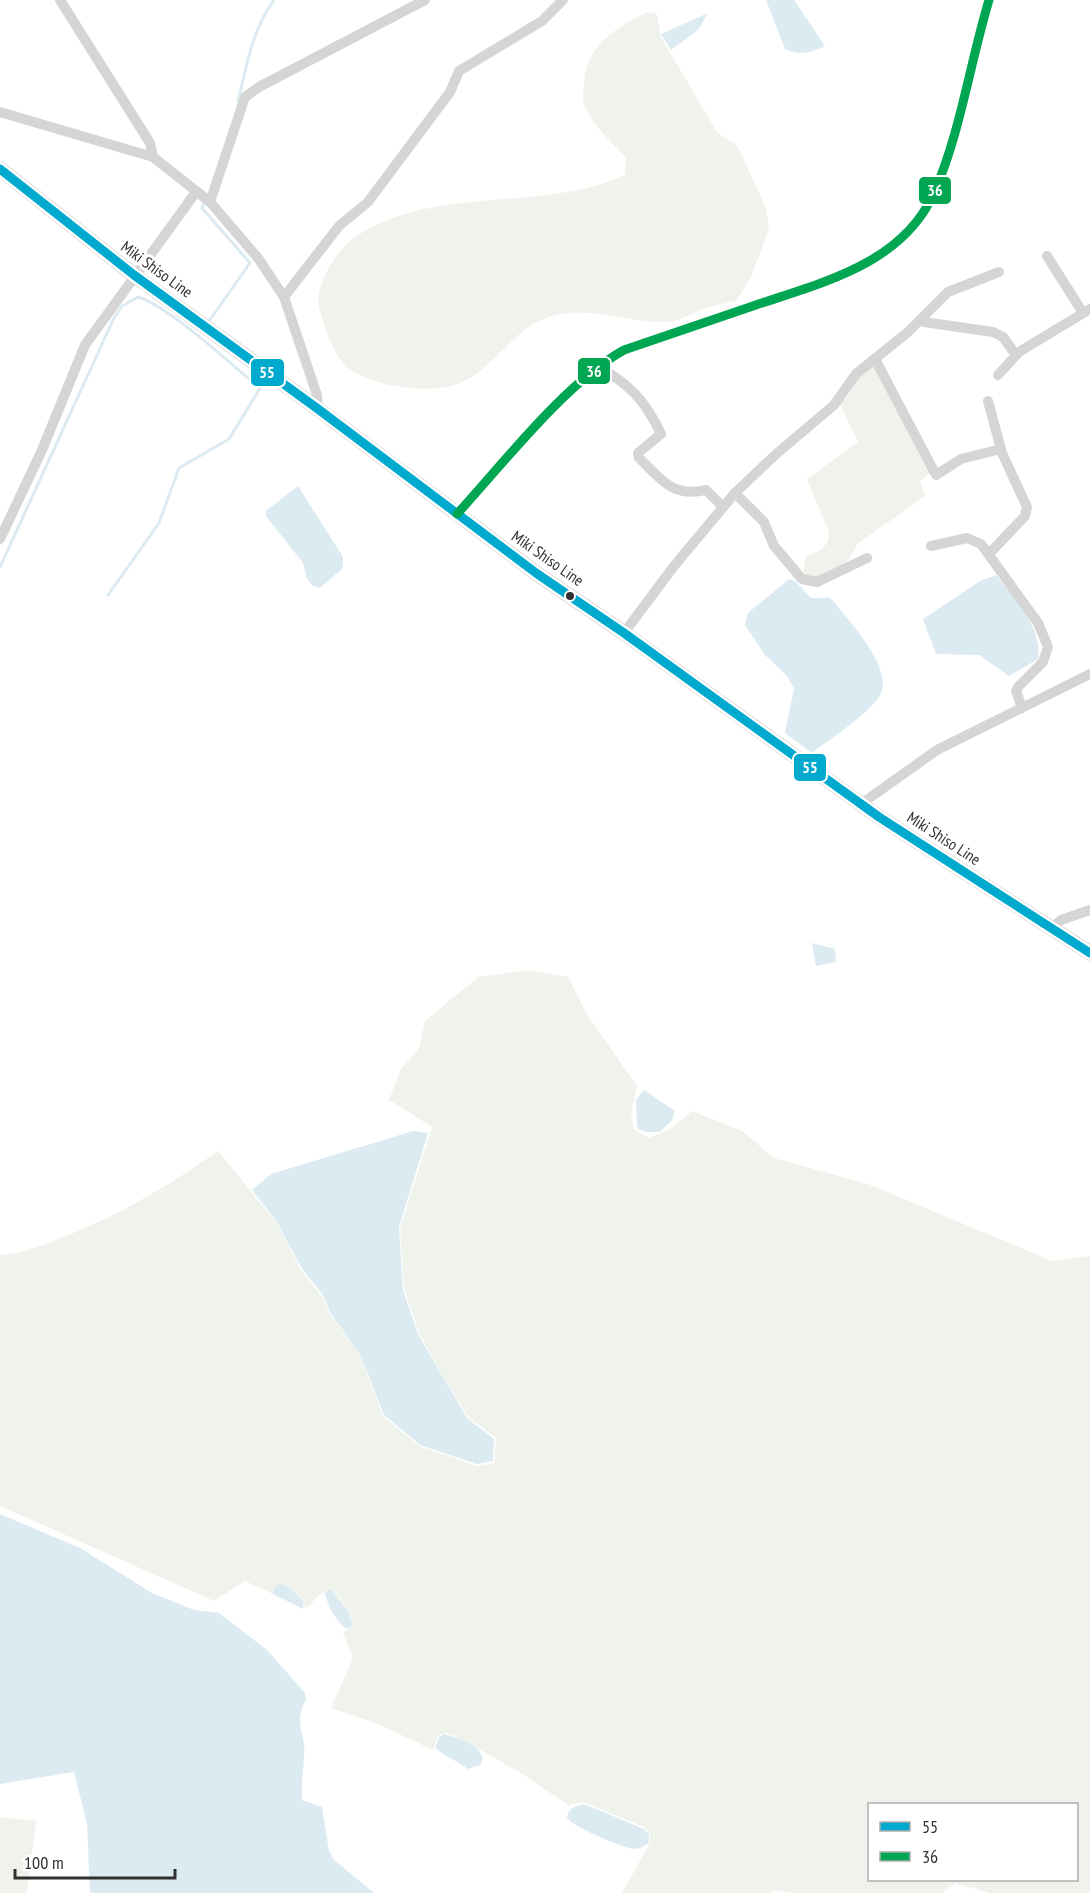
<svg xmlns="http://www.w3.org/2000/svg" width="1090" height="1893" viewBox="0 0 1090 1893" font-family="'PT Sans Narrow',sans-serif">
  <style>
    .green { fill: #f0f3ec; fill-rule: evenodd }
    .water { fill: #dceaf2 }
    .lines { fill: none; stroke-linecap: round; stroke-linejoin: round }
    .stream { stroke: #dceaf2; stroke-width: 3 }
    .minor { stroke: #d5d5d5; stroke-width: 10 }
    .tertiary { stroke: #d5d5d5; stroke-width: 12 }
    .primary { stroke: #c9c9c9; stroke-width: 15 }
    .bus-1-casing { stroke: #fff; stroke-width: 14 }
    .bus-2-casing { stroke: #fff; stroke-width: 14 }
    .bus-1 { stroke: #00a9ce; stroke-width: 9 }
    .bus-2 { stroke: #00a651; stroke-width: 9 }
    .bus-dot { fill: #313131; stroke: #fff; stroke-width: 2 }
    .labels { text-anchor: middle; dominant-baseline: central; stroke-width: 6; stroke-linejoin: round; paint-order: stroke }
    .street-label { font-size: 16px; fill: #313131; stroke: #fff }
    .line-badge { stroke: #fff; stroke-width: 2 }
    .badge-label { font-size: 16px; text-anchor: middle; font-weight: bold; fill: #fff }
  </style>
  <rect width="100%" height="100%" fill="#fff"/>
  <g class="green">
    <path d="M 647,12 L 657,14 L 661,37 L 717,132 L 738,147 L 766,208 L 769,229 L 751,277 L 736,301 C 726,303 716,305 706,308 C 694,312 680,321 668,322 C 627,324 586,303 546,318 C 510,331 490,376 451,386 C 423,393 370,386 347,367 C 336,357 328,338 324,324 C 320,311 316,302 320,289 C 329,261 343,242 370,228 C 450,187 544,211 625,175 L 626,157 C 610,142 594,126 585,107 C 581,101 584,91 584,84 C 586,46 615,28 647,12 Z"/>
    <path d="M 874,365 L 931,472 L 920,481 L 925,496 L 857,544 L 850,558 L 841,567 L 816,577 L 807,577 L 803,571 L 806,556 C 819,551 829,548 829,532 L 807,479 L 858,442 L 840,404 L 850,394 L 857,379 Z"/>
    <path d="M 528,970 L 568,977 L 586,1013 L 637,1086 L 631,1113 L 634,1129 L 649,1138 L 670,1129 L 692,1111 L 742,1131 L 774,1158 L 868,1184 L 1052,1261 L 1090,1256 L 1090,1893 L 989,1893 L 955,1883 L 943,1893 L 792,1893 L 774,1890 L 771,1893 L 622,1893 L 650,1843 L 650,1835 L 644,1827 L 583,1802 L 568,1805 L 521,1773 L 455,1736 L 445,1733 L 438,1736 L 433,1750 L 378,1724 L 331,1708 L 353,1658 L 343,1633 L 354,1625 L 346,1606 L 331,1590 L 320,1594 L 306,1609 C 302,1597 291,1585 278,1584 L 273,1589 L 273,1594 L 245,1581 L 214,1601 L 0,1506 L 0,1255 C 24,1254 43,1245 66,1236 C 121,1214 170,1185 218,1151 L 276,1222 L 301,1270 L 322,1296 L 330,1314 L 361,1356 L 383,1416 L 419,1446 L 477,1466 L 494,1463 L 496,1438 L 468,1417 L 441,1373 L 419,1333 L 404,1289 L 400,1228 L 432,1127 L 389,1100 L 401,1069 L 419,1048 L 425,1021 L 478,977 ZM 870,1804 L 1076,1804 L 1076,1880 L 870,1880 Z"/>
    <path d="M 0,1817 L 36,1821 L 27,1893 L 0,1893 Z"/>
  </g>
  <g class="water">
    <path d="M 766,0 L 794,0 L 825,46 C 810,53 801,56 785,49 Z"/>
    <path d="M 708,13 L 699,29 L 671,50 L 661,34 Z"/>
    <path d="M 298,486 L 343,557 L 343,568 L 320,588 L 313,586 L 307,579 L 303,563 L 266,516 L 266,511 Z"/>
    <path d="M 996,575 C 1014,598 1043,628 1038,659 L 1009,676 L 979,655 L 936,654 L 923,619 L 980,581 Z"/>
    <path d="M 789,579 L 795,581 L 811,598 L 830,598 L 835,603 C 851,624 889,663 882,691 C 877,709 828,740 812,753 L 785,733 L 794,688 L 786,675 L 765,655 L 745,625 L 748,613 Z"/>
    <path d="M 812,943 L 835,949 L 836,962 L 816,966 Z"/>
    <path d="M 644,1090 L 675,1111 L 672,1120 L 660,1132 L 645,1132 L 637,1128 L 636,1100 Z"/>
    <path d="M 413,1131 L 428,1133 L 399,1227 L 403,1290 L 418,1334 L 467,1418 L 494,1439 L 493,1461 L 477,1464 L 420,1445 L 384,1415 L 361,1356 L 331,1314 L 323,1295 L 302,1269 L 276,1221 L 252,1190 L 271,1174 Z"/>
    <path d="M 0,1514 L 80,1548 L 152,1593 L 194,1610 L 219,1613 L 267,1650 L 305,1693 L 306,1700 C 292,1724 307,1734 304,1757 C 303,1772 301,1785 302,1800 L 322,1807 L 329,1851 L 334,1860 L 374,1893 L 90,1893 L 87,1824 L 74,1772 L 0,1784 Z"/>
    <path d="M 278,1584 C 289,1584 298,1595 304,1603 L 303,1609 L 273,1594 L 273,1589 Z"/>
    <path d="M 328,1590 L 331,1590 L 347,1609 L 353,1625 L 347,1629 C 337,1624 327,1604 325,1593 Z"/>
    <path d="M 444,1734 C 457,1738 479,1743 483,1759 L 480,1765 L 468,1769 C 458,1761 444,1756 435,1748 L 439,1737 Z"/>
    <path d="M 584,1804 L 644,1829 L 649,1835 L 649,1843 C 645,1845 641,1848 636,1849 C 625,1849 571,1826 567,1818 C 568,1808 575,1806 584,1804 Z"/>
  </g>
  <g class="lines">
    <g class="stream">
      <path d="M 238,101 C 246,68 253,27 274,0"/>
      <path d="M 205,202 L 202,208 L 250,263 L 207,324"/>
      <path d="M 0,567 L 114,318 L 122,306 L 138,297 C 173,309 229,363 260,388 L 229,439 L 179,468 L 159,523 L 108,595"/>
    </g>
    <g class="minor">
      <path d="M 60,0 L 150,143 L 153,157"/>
      <path d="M 0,112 L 153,157 L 210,202 L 258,258 L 284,297 L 317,395 L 318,409"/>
      <path d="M 210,202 L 245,97 L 259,87 L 425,0"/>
      <path d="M 1047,256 L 1083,313"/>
      <path d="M 284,297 L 339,226 L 368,202 L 450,92 L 459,71 L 542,21 L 563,0"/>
      <path d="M 922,319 L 924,322 L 993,332 L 1003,337 L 1016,355"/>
      <path d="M 875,359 L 936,475 L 961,459 L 1001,449"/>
      <path d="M 598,366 C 630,385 645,400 661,434 L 638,453 L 639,458 C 661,479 672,498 706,490 L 723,507"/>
      <path d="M 998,375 L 1019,352 L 1090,309"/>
      <path d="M 988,401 L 1002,453 L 1027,507 L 1025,516 L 989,554"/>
      <path d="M 735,493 L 764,522 L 774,546 L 802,579 L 817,582 L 867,558"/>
      <path d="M 0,539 L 42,450 L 85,345 L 196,192"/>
      <path d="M 931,546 L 967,538 L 981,544 L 1038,623 L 1048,647 L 1043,662 L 1018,687 L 1016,691 L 1022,708"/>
      <path d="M 624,633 L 674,566 L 735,493 L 775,455 L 834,405 L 856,374 L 908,332 L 948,292 L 999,272"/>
      <path d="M 861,804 L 937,750 L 1090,674"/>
      <path d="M 1050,929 L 1061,920 L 1090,910"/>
    </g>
    <path class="tertiary" d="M 457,514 C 503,464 565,383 624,350 C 667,335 710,321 753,306 C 820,283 902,265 934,193 C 960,134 970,63 989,0"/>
    <path class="primary" d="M 0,169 L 134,275 L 318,409 L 536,573 L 624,633 L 879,817 L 1090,953"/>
    <g class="bus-1-casing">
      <path id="bus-1" d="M 0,169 L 134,275 L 318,409 L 536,573 L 624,633 L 879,817 L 1090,953"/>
    </g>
    <g class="bus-2-casing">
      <path id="bus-2" d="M 457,514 C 503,464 565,383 624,350 C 667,335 710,321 753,306 C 820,283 902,265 934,193 C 960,134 970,63 989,0"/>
    </g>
    <use href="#bus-1" class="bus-1"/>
    <use href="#bus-2" class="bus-2"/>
  </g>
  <circle class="bus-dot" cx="570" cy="596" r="5"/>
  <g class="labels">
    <g class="street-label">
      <text transform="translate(157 269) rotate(36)">Miki Shiso Line</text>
      <text transform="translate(548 558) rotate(35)">Miki Shiso Line</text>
      <text transform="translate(944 838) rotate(33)">Miki Shiso Line</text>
    </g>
  </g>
  <g class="line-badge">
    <rect x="918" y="176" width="34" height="29" rx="6" fill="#00a651"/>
    <rect x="577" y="357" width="34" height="28" rx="6" fill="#00a651"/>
    <rect x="250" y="358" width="35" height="29" rx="6" fill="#00a9ce"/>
    <rect x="793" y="753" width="34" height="29" rx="6" fill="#00a9ce"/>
  </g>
  <g class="badge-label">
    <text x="935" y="196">36</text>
    <text x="594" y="377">36</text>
    <text x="267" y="378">55</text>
    <text x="810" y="773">55</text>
  </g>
  <rect x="868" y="1803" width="210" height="78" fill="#ffffff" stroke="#adadad" stroke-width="1.5"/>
  <rect x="880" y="1822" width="30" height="9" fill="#00a9ce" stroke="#adadad" stroke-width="1.5"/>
  <text x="922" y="1833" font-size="18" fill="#313131">55</text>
  <rect x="880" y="1852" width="30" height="9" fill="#00a651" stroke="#adadad" stroke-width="1.5"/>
  <text x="922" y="1863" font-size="18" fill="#313131">36</text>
  <path d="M15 1869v9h160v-9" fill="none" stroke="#313131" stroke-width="3"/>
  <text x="24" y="1869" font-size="18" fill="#313131" stroke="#ffffff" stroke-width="4.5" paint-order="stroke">100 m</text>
</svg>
